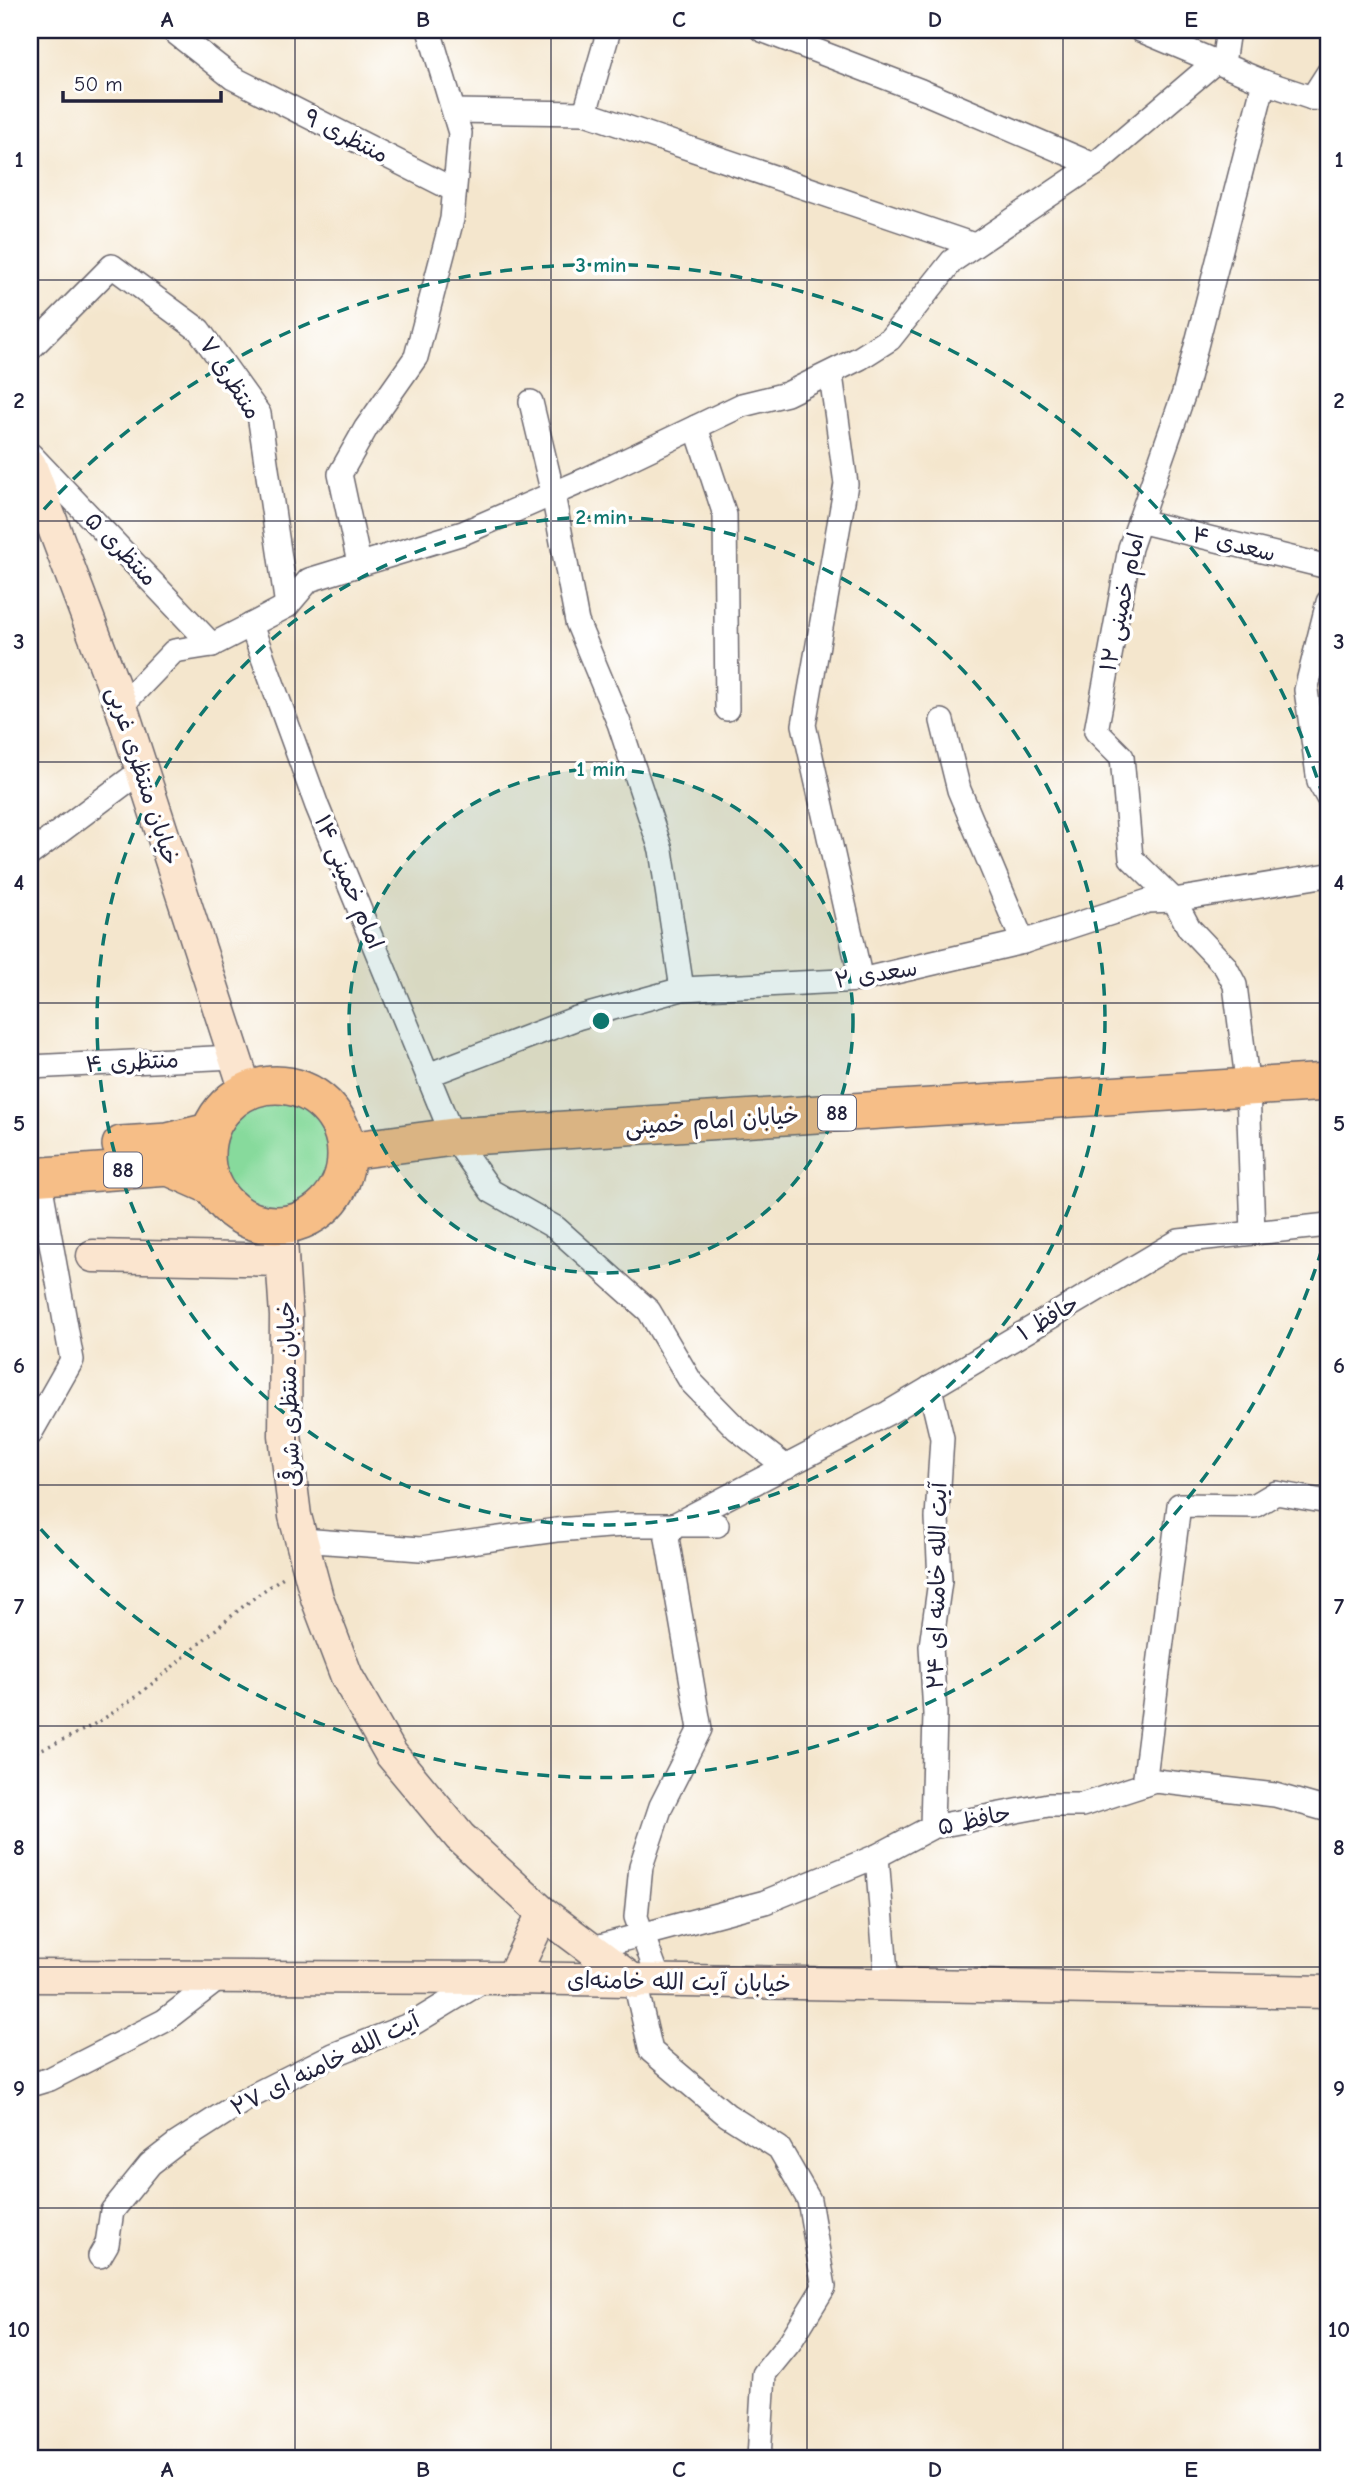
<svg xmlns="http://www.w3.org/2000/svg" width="1358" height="2488" viewBox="0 0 1358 2488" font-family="'Comic Neue','Playpen Sans Arabic',sans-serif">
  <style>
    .green { fill: #87da9c; stroke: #547e6c; stroke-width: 2 }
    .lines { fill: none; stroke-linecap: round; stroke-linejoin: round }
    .street-casing { stroke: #6c676e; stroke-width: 26 }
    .secondary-casing { stroke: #6c676e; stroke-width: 35 }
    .primary-casing { stroke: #6c676e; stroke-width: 40 }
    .path { stroke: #6c676e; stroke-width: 3.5; stroke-dasharray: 2 5; stroke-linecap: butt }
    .street { stroke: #fff; stroke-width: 23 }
    .secondary { stroke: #fbe5cf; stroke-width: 32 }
    .primary { stroke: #f6be87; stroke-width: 37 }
    .grid { fill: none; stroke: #22223b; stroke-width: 2; stroke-opacity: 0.55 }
    .ring { fill: none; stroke: #0f766e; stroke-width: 3.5; stroke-dasharray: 12 9 }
    .labels { text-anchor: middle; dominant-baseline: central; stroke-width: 7; stroke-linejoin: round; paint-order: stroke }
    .shield { fill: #fff; stroke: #646476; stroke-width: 2 }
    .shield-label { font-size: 21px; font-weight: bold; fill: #22223b }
    .street-label { font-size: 23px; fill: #22223b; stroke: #fff }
    .centre { fill: #0f766e; stroke: #fff; stroke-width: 3.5 }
    .ring-label { font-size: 21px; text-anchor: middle; font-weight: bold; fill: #0f766e; stroke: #fff; stroke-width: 7; stroke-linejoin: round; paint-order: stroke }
    .neatline { fill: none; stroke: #22223b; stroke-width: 2.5 }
    .grid-label { font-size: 23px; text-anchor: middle; font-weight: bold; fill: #22223b }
  </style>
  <rect width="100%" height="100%" fill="#fff"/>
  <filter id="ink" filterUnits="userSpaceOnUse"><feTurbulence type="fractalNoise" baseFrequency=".0143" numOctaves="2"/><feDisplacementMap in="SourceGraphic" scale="14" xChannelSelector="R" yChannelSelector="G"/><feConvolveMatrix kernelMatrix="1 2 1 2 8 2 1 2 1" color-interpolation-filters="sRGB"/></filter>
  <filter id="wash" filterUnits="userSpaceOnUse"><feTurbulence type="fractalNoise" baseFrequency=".00686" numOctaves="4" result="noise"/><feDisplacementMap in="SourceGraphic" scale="28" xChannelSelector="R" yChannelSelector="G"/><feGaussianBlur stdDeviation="1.57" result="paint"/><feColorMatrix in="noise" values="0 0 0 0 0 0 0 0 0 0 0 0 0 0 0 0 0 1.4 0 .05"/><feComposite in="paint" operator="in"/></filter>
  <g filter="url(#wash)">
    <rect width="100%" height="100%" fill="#f4e6cd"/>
    <circle class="green" cx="277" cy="1155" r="59"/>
  </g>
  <g filter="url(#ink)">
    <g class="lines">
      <g class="street-casing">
        <g id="street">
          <path d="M 172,30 L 233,78 L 454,190"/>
          <path d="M 762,30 L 921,91 L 1094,165"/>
          <path d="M 1140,30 L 1264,82 L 1312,98 L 1328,99"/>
          <path d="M 1223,63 L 1228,30"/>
          <path d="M 1312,98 L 1328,73"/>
          <path d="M 454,111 L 585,113 L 609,30"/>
          <path d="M 585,113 L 974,245"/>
          <path d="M 30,349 L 112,266 L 199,330 L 259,414 L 287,606"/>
          <path d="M 831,375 L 846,484 L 804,725 L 861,980"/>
          <path d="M 531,402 L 553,494 L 577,622 L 619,723 L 661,850 L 682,989"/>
          <path d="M 696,427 L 725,515 L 727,709"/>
          <path d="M 31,455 L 212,645"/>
          <path d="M 1139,521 L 1328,567"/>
          <path d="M 359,563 L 340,474 L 366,428 L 416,357 L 452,219 L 460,133 L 429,30"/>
          <path d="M 1328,602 L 1306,690 L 1319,782 L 1328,798"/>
          <path d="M 251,625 L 317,806 L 453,1137 L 491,1191 L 556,1228 L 649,1311 L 691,1382 L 737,1429 L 786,1467"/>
          <path d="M 121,706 L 174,651 L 212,645 L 251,625 L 287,606 L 309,580 L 463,533 L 587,479 L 742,405 L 787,394 L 860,358 L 890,339 L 952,261 L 1094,165 L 1214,63"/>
          <path d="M 942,721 L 959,790 L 1023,942"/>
          <path d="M 30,854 L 142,770"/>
          <path d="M 30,1067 L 234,1057"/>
          <path d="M 428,1075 L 577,1018 L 682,989 L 861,980 L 1023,942 L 1148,901 L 1174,900 L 1328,875"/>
          <path d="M 1253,1233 L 1248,1088 L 1235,985 L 1225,966 L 1189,928 L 1174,900 L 1131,858 L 1122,757 L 1096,731 L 1130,548 L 1184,393 L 1264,82"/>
          <path d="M 930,1388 L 942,1438 L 937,1518 L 940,1581 L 931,1646 L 935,1714 L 932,1827"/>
          <path d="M 30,1434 L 72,1360 L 39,1176"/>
          <path d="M 302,1540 L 420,1549 L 556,1530 L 623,1525 L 717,1525"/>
          <path d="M 1144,1785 L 1179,1505 L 1254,1506 L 1276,1493 L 1328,1502"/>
          <path d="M 877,1856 L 887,1986"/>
          <path d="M 592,1948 L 765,1902 L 877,1856 L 932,1827 L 1048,1805 L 1082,1805 L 1156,1781 L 1275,1795 L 1328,1810"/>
          <path d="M 635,1982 L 651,2051 L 727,2115 L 779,2148 L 809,2200 L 824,2287 L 790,2342 L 764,2374 L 759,2458"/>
          <path d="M 660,1982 L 636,1917 L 641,1866 L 661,1806 L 700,1729 L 667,1538 L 674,1525 L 888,1413 L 1179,1241 L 1328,1225"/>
          <path d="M 30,2085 L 50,2079 L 164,2021 L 221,1977"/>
          <path d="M 100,2256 L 107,2244 L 112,2211 L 150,2164 L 176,2144 L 248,2098 L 333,2055 L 414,2023 L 488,1978"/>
        </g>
      </g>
      <g class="secondary-casing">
        <g id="secondary">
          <path d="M 30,465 L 121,706 L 246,1091"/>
          <path d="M 280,1226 L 286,1316 L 285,1435 L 295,1516 L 317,1598 L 347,1677 L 391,1754 L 460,1837 L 543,1913 L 635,1982"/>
          <path d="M 93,1256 L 282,1260"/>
          <path d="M 30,1976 L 512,1978 L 1328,1992"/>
          <path d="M 512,1978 L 543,1913"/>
        </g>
      </g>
      <g class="primary-casing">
        <g id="primary">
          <circle cx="276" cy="1155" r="70"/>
          <path d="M 121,1145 L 168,1142 L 209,1132"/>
          <path d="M 347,1151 L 453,1137 L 1328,1082"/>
          <path d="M 30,1177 L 169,1167 L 212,1186"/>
        </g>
      </g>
      <path class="path" d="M 30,1754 C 54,1744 80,1733 103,1719 C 169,1678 220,1618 285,1576"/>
      <use href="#street" class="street"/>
      <use href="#secondary" class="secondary"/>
      <use href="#primary" class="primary"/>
    </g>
  </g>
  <path class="grid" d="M 295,30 L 295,2458M 551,30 L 551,2458M 807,30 L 807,2458M 1063,30 L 1063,2458M 30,280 L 1328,280M 30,521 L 1328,521M 30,762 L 1328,762M 30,1003 L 1328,1003M 30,1244 L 1328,1244M 30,1485 L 1328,1485M 30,1726 L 1328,1726M 30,1967 L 1328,1967M 30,2208 L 1328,2208"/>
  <circle cx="601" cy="1021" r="252" fill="#0f766e" fill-opacity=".12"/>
  <g class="ring">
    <circle cx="601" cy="1021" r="252"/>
    <circle cx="601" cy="1021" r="504"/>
    <path d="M1328 1229A756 756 0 0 1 30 1517M30 525A756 756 0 0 1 1328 813"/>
  </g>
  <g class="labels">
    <g class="shield">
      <rect x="818" y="1095.5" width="38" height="35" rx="5"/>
      <rect x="104" y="1152.5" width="38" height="35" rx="5"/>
    </g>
    <g class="shield-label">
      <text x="837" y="1113">88</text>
      <text x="123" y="1170">88</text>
    </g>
    <g class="street-label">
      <text transform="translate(346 136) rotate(27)">منتظری ۹</text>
      <text transform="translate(230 378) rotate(57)">منتظری ۷</text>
      <text transform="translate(1234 544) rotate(14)">سعدی ۴</text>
      <text transform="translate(121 549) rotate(46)">منتظری ۵</text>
      <text transform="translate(1122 602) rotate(-78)">امام خمینی ۱۲</text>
      <text transform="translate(143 776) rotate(72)">خیابان منتظری غربی</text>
      <text transform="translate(349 882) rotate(67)">امام خمینی ۱۴</text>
      <text transform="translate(876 974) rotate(-9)">سعدی ۲</text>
      <text transform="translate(132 1062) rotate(-3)">منتظری ۴</text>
      <text transform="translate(712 1121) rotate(-4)">خیابان امام خمینی</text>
      <text transform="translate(1048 1318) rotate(-31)">حافظ ۱</text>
      <text transform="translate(289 1394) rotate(-92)">خیابان منتظری شرقی</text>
      <text transform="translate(937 1586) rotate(-89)">آیت الله خامنه ای ۲۴</text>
      <text transform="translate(974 1820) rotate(-12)">حافظ ۵</text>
      <text transform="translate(679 1982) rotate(1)">خیابان آیت الله خامنه‌ای</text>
      <text transform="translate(325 2064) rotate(-26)">آیت الله خامنه ای ۲۷</text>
    </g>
  </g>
  <circle cx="601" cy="1021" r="10" class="centre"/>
  <g class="ring-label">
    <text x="601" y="272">3 min</text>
    <text x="601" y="524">2 min</text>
    <text x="601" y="776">1 min</text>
  </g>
  <rect width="1358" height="2488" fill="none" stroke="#fff" stroke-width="77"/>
  <path d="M63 91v10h158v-10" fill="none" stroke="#22223b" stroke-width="3.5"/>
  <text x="74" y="91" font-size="21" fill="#22223b" stroke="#ffffff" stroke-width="5" paint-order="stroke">50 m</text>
  <rect x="38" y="38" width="1282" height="2412" class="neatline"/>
  <g class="grid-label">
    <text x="167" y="27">A</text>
    <text x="423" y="27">B</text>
    <text x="679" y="27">C</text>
    <text x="935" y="27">D</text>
    <text x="1191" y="27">E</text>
    <text x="19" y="167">1</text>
    <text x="1339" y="167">1</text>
    <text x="19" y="408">2</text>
    <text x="1339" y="408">2</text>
    <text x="19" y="649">3</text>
    <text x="1339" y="649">3</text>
    <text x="19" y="890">4</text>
    <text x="1339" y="890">4</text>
    <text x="19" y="1131">5</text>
    <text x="1339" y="1131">5</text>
    <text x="19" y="1373">6</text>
    <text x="1339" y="1373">6</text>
    <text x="19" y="1614">7</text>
    <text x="1339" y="1614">7</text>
    <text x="19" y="1855">8</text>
    <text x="1339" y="1855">8</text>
    <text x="19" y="2096">9</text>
    <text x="1339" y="2096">9</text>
    <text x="19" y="2337">10</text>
    <text x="1339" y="2337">10</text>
    <text x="167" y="2477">A</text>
    <text x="423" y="2477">B</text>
    <text x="679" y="2477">C</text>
    <text x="935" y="2477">D</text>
    <text x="1191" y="2477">E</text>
  </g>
</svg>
